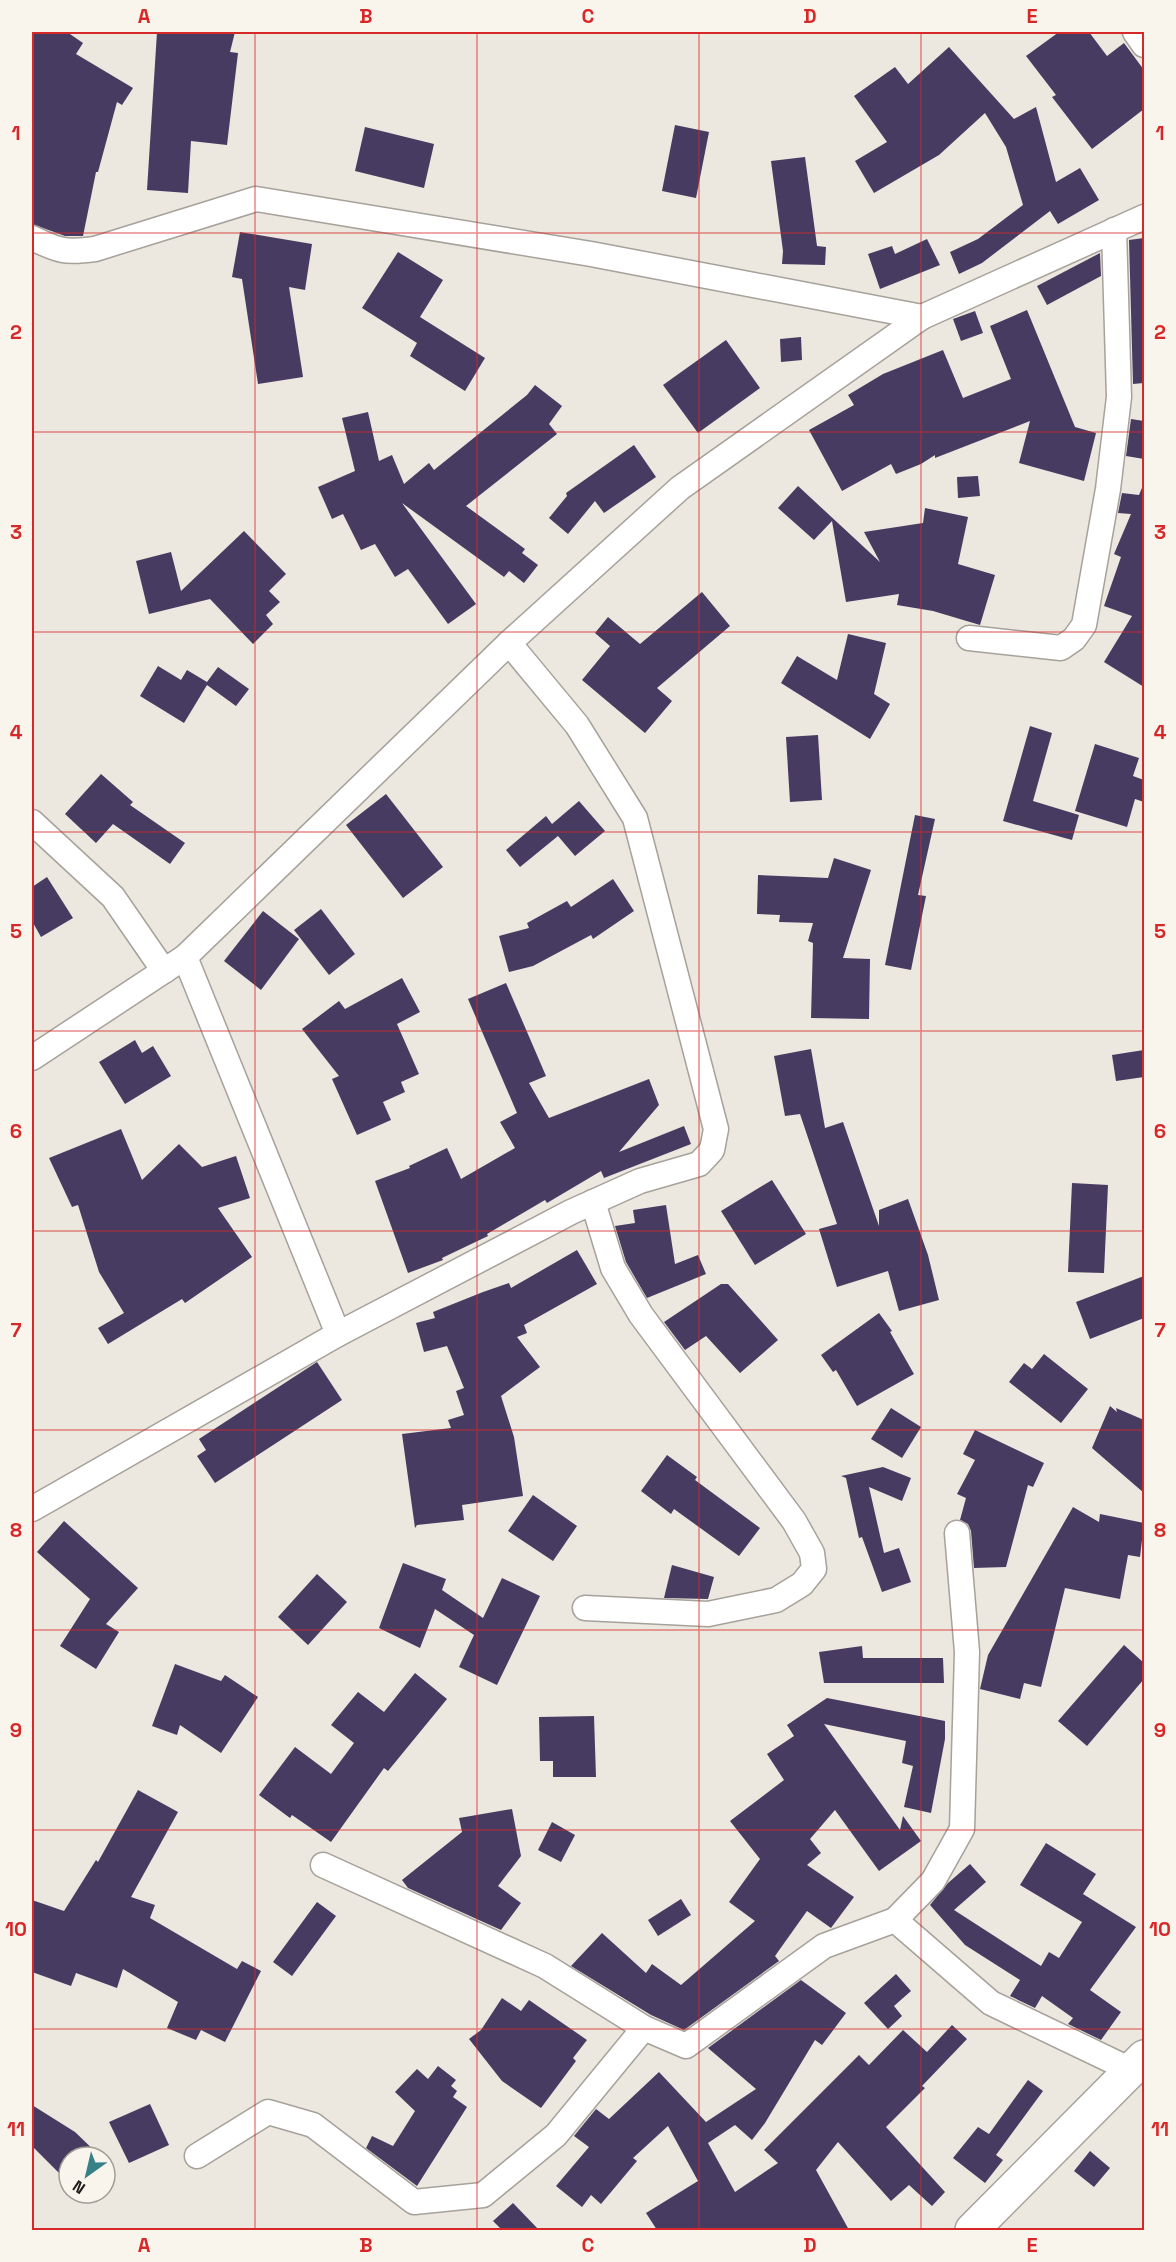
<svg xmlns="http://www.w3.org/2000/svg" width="1176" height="2262" viewBox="0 0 1176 2262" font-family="'Space Grotesk',sans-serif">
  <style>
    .building { fill: #483b61 }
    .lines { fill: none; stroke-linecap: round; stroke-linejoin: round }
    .street-casing { stroke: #a6a19a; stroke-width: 27 }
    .secondary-casing { stroke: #a6a19a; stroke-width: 36 }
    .street { stroke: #fff; stroke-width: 24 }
    .secondary { stroke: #fff; stroke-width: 33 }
    .grid { fill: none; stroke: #d62828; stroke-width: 1.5; stroke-opacity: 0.55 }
    .neatline { fill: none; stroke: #d62828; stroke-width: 2 }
    .grid-label { font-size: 20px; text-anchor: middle; font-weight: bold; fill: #d62828 }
  </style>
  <rect width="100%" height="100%" fill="#ece7df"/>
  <g class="building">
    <path d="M 32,32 L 67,32 L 83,43 L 76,54 L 133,88 L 122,105 L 117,102 L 98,172 L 96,172 L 83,236 L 65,236 L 32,224 Z"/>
    <path d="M 157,32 L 235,32 L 230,52 L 238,53 L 227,145 L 191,141 L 188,193 L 147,190 Z"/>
    <path d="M 1059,32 L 1089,32 L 1107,56 L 1124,43 L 1144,70 L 1144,109 L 1092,149 L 1052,97 L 1056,95 L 1026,56 Z"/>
    <path d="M 949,47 L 1014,119 L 1036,107 L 1056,182 L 1080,168 L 1099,200 L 1058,224 L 1050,211 L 982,263 L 959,274 L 950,252 L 978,239 L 1023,205 L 1006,147 L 985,113 L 939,155 L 874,193 L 855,161 L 887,142 L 854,96 L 895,67 L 908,84 Z"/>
    <path d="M 675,125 L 709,132 L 696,198 L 662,191 Z"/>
    <path d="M 365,127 L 434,144 L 424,188 L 355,171 Z"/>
    <path d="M 805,157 L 817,246 L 826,247 L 825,265 L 782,264 L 783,251 L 771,161 Z"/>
    <path d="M 240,232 L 312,244 L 305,290 L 289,287 L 303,377 L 258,384 L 242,279 L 232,277 Z"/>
    <path d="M 1144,238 L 1144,383 L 1133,384 L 1129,240 Z"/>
    <path d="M 927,239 L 940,265 L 880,289 L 868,254 L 892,246 L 895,254 Z"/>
    <path d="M 398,252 L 443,280 L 420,317 L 485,358 L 465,391 L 410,356 L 417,343 L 362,308 Z"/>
    <path d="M 1100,253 L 1101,276 L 1047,305 L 1037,286 Z"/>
    <path d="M 1027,310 L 1075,427 L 1096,433 L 1084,481 L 1019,463 L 1030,421 L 935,458 L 935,455 L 921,464 L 896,474 L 891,464 L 842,491 L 809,430 L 854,405 L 848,395 L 883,374 L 943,350 L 963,398 L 1011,379 L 990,326 Z"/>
    <path d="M 975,311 L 983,333 L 961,341 L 953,319 Z"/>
    <path d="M 801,337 L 802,360 L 781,362 L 780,339 Z"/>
    <path d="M 726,340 L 760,388 L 698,433 L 663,385 Z"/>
    <path d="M 535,385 L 562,406 L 549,424 L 557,434 L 466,506 L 525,549 L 522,553 L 538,565 L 524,583 L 509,571 L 504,577 L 402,503 L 476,604 L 448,624 L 408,569 L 395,577 L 375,544 L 361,550 L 343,514 L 332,519 L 318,487 L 355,471 L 342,418 L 368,412 L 379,461 L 392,455 L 404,484 L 429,463 L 434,470 L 527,395 Z"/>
    <path d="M 1131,419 L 1144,421 L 1144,459 L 1126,456 Z"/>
    <path d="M 634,445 L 656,477 L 604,513 L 595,501 L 568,534 L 549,518 L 567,496 L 566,493 Z"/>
    <path d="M 978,476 L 980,496 L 958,498 L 957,477 Z"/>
    <path d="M 1144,483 L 1144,687 L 1104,662 L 1132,616 L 1104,606 L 1121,557 L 1114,554 L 1131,514 L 1118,513 L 1122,493 L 1139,495 Z"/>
    <path d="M 798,486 L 880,562 L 864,532 L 923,523 L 925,508 L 968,517 L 958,564 L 995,575 L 980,625 L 933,611 L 897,605 L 899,594 L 846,602 L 832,521 L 814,540 L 778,508 Z"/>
    <path d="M 244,531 L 286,574 L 269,591 L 280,602 L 266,615 L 273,624 L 253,644 L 210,599 L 149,614 L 136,561 L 171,552 L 181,591 Z"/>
    <path d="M 702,592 L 730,626 L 657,688 L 672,701 L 645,733 L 582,680 L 610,646 L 595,633 L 608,617 L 640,644 Z"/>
    <path d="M 848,634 L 886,643 L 874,694 L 890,704 L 870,739 L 781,683 L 797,656 L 837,680 Z"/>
    <path d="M 158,666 L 181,680 L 187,670 L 207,682 L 218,667 L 249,689 L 236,706 L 207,685 L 184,723 L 140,696 Z"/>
    <path d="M 1030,726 L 1052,733 L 1033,801 L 1079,815 L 1072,840 L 1003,821 Z"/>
    <path d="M 818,735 L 822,800 L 790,802 L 786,737 Z"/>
    <path d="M 1095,744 L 1139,758 L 1133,776 L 1144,780 L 1144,802 L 1135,799 L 1127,827 L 1075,811 Z"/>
    <path d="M 101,774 L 133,802 L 130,805 L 185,843 L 170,864 L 113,824 L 96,843 L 65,814 Z"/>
    <path d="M 386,794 L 443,867 L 403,898 L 346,825 Z"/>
    <path d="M 579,801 L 605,831 L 575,856 L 558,836 L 520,867 L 506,850 L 546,816 L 552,824 Z"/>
    <path d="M 915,815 L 935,819 L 918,895 L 926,896 L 911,970 L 885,965 Z"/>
    <path d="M 834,858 L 871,870 L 843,958 L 870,959 L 869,1019 L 811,1018 L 813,943 L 808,941 L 813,923 L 779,922 L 780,915 L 757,914 L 758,875 L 828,878 Z"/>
    <path d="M 47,877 L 73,918 L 41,937 L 32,921 L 32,887 Z"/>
    <path d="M 613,879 L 634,911 L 593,939 L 591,935 L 533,966 L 509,972 L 499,936 L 529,928 L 527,923 L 567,901 L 571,907 Z"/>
    <path d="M 321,909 L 355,954 L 329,975 L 294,930 Z"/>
    <path d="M 263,911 L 299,939 L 261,990 L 224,961 Z"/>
    <path d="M 402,978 L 420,1012 L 397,1024 L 419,1074 L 401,1082 L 405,1092 L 383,1102 L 391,1120 L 357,1135 L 332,1079 L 339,1076 L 302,1029 L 339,1001 L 345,1009 Z"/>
    <path d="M 506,983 L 546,1076 L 529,1083 L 549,1118 L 649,1079 L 659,1105 L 619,1152 L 684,1126 L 691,1144 L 604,1178 L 601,1171 L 547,1203 L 545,1200 L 487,1234 L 488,1236 L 442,1258 L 443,1260 L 408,1273 L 375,1181 L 410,1168 L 409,1166 L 447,1148 L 461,1179 L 515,1148 L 500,1122 L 517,1113 L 468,999 Z"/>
    <path d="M 135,1040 L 142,1053 L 153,1046 L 171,1076 L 125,1104 L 99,1062 Z"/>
    <path d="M 811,1049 L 825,1128 L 843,1122 L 879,1226 L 879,1210 L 908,1199 L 928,1255 L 939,1300 L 899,1311 L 888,1271 L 837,1287 L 819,1229 L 837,1224 L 800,1114 L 785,1116 L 774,1056 Z"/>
    <path d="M 1144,1050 L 1144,1077 L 1116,1081 L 1112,1055 Z"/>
    <path d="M 121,1129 L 142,1180 L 179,1144 L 202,1167 L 236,1156 L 250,1198 L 218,1208 L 252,1257 L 185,1303 L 182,1299 L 108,1344 L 98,1328 L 124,1313 L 99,1272 L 78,1205 L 72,1207 L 49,1158 Z"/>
    <path d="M 772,1180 L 806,1234 L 755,1265 L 721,1211 Z"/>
    <path d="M 1072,1183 L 1108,1185 L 1104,1273 L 1068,1272 Z"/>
    <path d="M 666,1205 L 675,1264 L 698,1255 L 706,1274 L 647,1298 L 626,1262 L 615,1226 L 635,1223 L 633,1210 Z"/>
    <path d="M 577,1250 L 597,1284 L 524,1325 L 527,1333 L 517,1337 L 540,1367 L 501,1396 L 514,1437 L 523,1496 L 462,1505 L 464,1520 L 417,1525 L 415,1528 L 402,1434 L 451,1428 L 448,1420 L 464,1415 L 456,1391 L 464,1388 L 447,1346 L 424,1352 L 416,1323 L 435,1318 L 433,1312 L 483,1292 L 509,1283 L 511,1288 Z"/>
    <path d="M 1144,1276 L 1144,1318 L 1090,1339 L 1076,1302 Z"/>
    <path d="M 721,1284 L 728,1284 L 778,1340 L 740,1373 L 706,1336 L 685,1350 L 664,1322 Z"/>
    <path d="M 879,1313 L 892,1331 L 890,1332 L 914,1374 L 857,1406 L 836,1370 L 833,1372 L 821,1355 Z"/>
    <path d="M 1044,1354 L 1088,1389 L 1061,1423 L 1009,1382 L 1024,1363 L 1032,1369 Z"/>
    <path d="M 317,1362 L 342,1400 L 215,1483 L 197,1456 L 206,1450 L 199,1439 Z"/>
    <path d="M 1110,1406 L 1117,1412 L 1116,1408 L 1144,1420 L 1144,1493 L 1092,1448 Z"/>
    <path d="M 891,1408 L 921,1427 L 902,1458 L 871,1439 Z"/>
    <path d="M 975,1430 L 1044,1463 L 1033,1487 L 1028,1485 L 1006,1567 L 974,1568 L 971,1531 L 968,1524 L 960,1520 L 966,1498 L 957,1494 L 975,1460 L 963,1454 Z"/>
    <path d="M 667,1455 L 697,1477 L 695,1480 L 760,1528 L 739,1556 L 674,1509 L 671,1514 L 641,1491 Z"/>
    <path d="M 883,1467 L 911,1478 L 902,1501 L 869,1487 L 884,1553 L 899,1548 L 911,1582 L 882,1592 L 862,1537 L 859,1538 L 846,1478 L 841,1476 Z"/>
    <path d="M 533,1495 L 577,1526 L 553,1561 L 508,1531 Z"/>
    <path d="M 1073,1507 L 1099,1522 L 1100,1514 L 1144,1523 L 1140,1557 L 1128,1555 L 1120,1599 L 1065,1588 L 1041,1687 L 1024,1683 L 1020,1699 L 980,1689 L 988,1655 Z"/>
    <path d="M 64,1521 L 138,1588 L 106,1624 L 119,1632 L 96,1669 L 60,1646 L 90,1599 L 37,1552 Z"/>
    <path d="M 403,1563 L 446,1579 L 442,1590 L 483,1618 L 502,1578 L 540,1596 L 497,1685 L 459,1667 L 474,1635 L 435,1609 L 420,1648 L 379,1628 Z"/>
    <path d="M 672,1565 L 714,1577 L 708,1599 L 664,1598 Z"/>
    <path d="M 317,1574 L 347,1602 L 308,1645 L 278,1617 Z"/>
    <path d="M 1124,1645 L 1144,1663 L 1144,1679 L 1087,1746 L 1058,1721 Z"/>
    <path d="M 862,1646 L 863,1658 L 943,1658 L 944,1683 L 824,1683 L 819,1652 Z"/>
    <path d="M 175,1664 L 221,1681 L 225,1675 L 258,1697 L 221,1753 L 180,1725 L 177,1735 L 152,1726 Z"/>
    <path d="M 415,1673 L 447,1699 L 388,1771 L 384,1768 L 331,1842 L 292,1815 L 290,1818 L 259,1795 L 295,1747 L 331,1774 L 354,1743 L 331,1725 L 358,1692 L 384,1712 Z"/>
    <path d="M 827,1698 L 945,1721 L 945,1739 L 931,1813 L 904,1807 L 913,1766 L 902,1763 L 906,1741 L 824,1724 L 900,1830 L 903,1816 L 921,1841 L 879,1871 L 835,1810 L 810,1839 L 821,1853 L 807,1865 L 854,1897 L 831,1928 L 807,1911 L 775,1956 L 779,1961 L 684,2030 L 651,2015 L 571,1966 L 602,1933 L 646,1973 L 652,1964 L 681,1985 L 755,1921 L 729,1902 L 760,1859 L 730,1821 L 784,1780 L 767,1754 L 794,1736 L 787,1725 Z"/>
    <path d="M 594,1716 L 596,1777 L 553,1777 L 553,1761 L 540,1761 L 539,1717 Z"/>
    <path d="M 138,1790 L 178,1812 L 131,1897 L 155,1905 L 150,1918 L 237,1969 L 242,1961 L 261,1971 L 225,2042 L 201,2030 L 196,2040 L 167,2028 L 178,2002 L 123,1969 L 117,1988 L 76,1973 L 71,1986 L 32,1972 L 32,1900 L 64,1911 L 96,1860 L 98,1862 Z"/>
    <path d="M 512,1809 L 521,1856 L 498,1886 L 521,1903 L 501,1930 L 408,1888 L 402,1880 L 462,1832 L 459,1818 Z"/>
    <path d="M 552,1822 L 575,1835 L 561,1862 L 538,1850 Z"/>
    <path d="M 1046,1843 L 1096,1874 L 1083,1894 L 1136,1927 L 1090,1990 L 1121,2012 L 1101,2040 L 1068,2024 L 1073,2018 L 1042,1996 L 1035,2008 L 1010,1996 L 1020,1980 L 965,1945 L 930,1905 L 948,1883 L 970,1864 L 986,1882 L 954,1910 L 1041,1966 L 1049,1952 L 1059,1958 L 1082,1922 L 1020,1885 Z"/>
    <path d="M 681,1899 L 691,1915 L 658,1936 L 648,1920 Z"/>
    <path d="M 317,1902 L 336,1916 L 292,1976 L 273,1962 Z"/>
    <path d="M 896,1974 L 911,1991 L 894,2006 L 902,2016 L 888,2029 L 864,2003 Z"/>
    <path d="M 801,1980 L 846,2013 L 822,2045 L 815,2040 L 765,2123 L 752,2140 L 735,2125 L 708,2143 L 735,2192 L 778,2163 L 764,2150 L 859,2055 L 869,2065 L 903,2030 L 927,2052 L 952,2025 L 967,2039 L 922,2086 L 925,2088 L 886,2127 L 945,2192 L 932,2206 L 909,2185 L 891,2201 L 838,2142 L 816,2170 L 849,2230 L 657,2230 L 646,2213 L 698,2181 L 668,2126 L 633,2158 L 637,2161 L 601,2204 L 591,2195 L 582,2207 L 556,2186 L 589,2147 L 574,2136 L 596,2109 L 609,2119 L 659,2072 L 706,2122 L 756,2089 L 708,2048 Z"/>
    <path d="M 502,1998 L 521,2011 L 529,2000 L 587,2040 L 573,2058 L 576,2061 L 541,2108 L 502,2081 L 469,2039 L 481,2030 Z"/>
    <path d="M 438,2066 L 456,2080 L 451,2086 L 457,2091 L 453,2097 L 467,2107 L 417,2186 L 366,2148 L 372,2136 L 393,2146 L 415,2111 L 395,2092 L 417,2069 L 428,2079 Z"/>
    <path d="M 1028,2080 L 1043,2091 L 996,2155 L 1003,2160 L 985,2183 L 953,2158 L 978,2127 L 989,2134 Z"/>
    <path d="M 150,2104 L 169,2145 L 129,2163 L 109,2122 Z"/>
    <path d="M 32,2105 L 75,2132 L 101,2157 L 69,2157 L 69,2183 L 32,2146 Z"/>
    <path d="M 1090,2151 L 1110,2168 L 1094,2187 L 1074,2171 Z"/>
    <path d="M 513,2203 L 539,2230 L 502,2230 L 493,2221 Z"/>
  </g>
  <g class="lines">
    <g class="street-casing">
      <g id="street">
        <path d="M 1135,32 L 1144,45"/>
        <path d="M 32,238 C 59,251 65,253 95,249 L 256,199 L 591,254 L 922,317"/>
        <path d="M 969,638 L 1061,648 L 1074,639 L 1084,625 L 1108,489 L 1119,397 L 1114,230"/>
        <path d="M 32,822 L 113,897 L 164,971"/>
        <path d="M 185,957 L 338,1334"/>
        <path d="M 32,1058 L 185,957 L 509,643 L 680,488 L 922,317 L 1144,217"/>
        <path d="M 32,1509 L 338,1334 L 571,1212 L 640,1181 L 699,1164 L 712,1150 L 716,1129 L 635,818 L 577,725 L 509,643"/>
        <path d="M 585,1608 L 708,1614 L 776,1600 L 802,1584 L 814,1569 L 812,1553 L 794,1521 L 641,1315 L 613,1268 L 593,1202"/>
        <path d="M 323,1865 L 545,1966 L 644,2028"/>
        <path d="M 895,1920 L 933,1881 L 962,1829 L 967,1652 L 957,1533"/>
        <path d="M 197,2156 L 268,2112 L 313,2125 L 414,2202 L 483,2195 L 556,2135 L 644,2028 L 686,2046 L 824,1946 L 895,1920 L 991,2003 L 1131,2070"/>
      </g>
    </g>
    <g class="secondary-casing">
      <path id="secondary" d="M 972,2230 L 1144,2057"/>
    </g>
    <use href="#street" class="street"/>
    <use href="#secondary" class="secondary"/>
  </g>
  <path class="grid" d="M 255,32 L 255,2230M 477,32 L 477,2230M 699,32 L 699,2230M 921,32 L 921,2230M 32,233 L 1144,233M 32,432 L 1144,432M 32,632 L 1144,632M 32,832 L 1144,832M 32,1031 L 1144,1031M 32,1231 L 1144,1231M 32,1430 L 1144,1430M 32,1630 L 1144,1630M 32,1830 L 1144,1830M 32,2029 L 1144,2029"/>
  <rect width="1176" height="2262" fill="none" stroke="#f9f4ec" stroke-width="66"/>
  <g transform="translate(87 2175) rotate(214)"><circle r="28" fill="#f9f4ec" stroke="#a19e98" stroke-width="1.5"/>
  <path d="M0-4.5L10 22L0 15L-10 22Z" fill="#388087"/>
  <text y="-9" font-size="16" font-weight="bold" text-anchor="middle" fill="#1e1c1a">N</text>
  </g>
  <rect x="33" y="33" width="1110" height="2196" class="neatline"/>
  <g class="grid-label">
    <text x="144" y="23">A</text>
    <text x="366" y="23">B</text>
    <text x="588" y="23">C</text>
    <text x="810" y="23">D</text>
    <text x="1032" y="23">E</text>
    <text x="16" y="140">1</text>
    <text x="1160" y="140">1</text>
    <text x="16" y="339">2</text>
    <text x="1160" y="339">2</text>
    <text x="16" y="539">3</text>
    <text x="1160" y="539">3</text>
    <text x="16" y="739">4</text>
    <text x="1160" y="739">4</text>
    <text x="16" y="938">5</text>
    <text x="1160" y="938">5</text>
    <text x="16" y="1138">6</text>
    <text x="1160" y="1138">6</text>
    <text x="16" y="1337">7</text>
    <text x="1160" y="1337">7</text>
    <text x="16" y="1537">8</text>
    <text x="1160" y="1537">8</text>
    <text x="16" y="1737">9</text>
    <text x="1160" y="1737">9</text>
    <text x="16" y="1936">10</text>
    <text x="1160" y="1936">10</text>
    <text x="16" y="2136">11</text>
    <text x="1160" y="2136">11</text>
    <text x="144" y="2252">A</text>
    <text x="366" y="2252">B</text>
    <text x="588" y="2252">C</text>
    <text x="810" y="2252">D</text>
    <text x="1032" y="2252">E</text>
  </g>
</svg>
